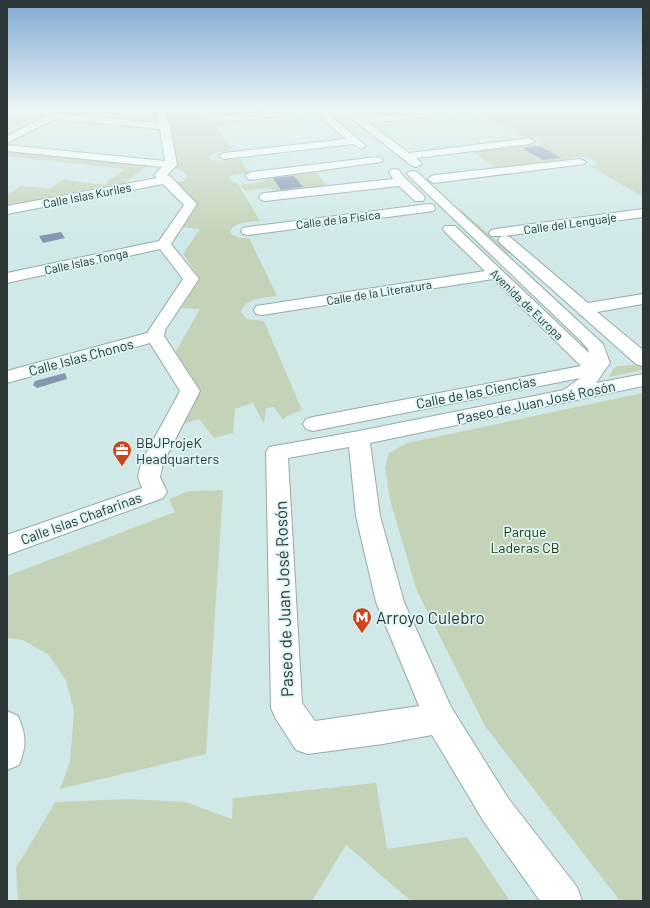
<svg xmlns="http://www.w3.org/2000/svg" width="650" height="908" viewBox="0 0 650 908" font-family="Barlow,sans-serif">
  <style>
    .green { fill: #c4d3b7 }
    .water { fill: #8597b0 }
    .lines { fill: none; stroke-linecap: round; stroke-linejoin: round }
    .minor-casing { stroke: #93aaa9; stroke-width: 2 }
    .minor { fill: #fff; fill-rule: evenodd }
    .labels { text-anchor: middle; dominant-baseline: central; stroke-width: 3.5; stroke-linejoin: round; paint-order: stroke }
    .far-street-label { font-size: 12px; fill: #2e3737; stroke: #ddf6f5 }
    .street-label { font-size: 14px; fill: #2e3737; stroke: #ddf6f5 }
    .poi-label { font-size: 14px; fill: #2e3737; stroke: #ddf6f5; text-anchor: start }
    .park-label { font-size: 14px; fill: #263a0e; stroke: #ddf6f5 }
    .near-street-label { font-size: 17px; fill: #2e3737; stroke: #ddf6f5 }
    .near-poi-label { font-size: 17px; fill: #2e3737; stroke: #ddf6f5; text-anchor: start }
  </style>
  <rect width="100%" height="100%" fill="#d0e9e8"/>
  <g class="green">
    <path d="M 165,109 L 204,109 L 209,117 L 200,119 L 199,122 L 204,124 L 214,124 L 233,150 L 214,153 L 209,156 L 210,159 C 219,163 229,161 239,157 L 249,173 L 228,176 L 233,182 L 237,182 L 260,221 C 250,222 235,222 230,231 C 233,238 242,239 249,238 L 277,296 C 265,298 245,297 241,312 L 247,319 L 264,321 L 302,410 L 287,416 L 283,420 L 274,407 L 266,408 L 264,424 L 253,403 L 235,409 L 233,433 L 214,438 L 199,419 L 184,424 L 170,453 L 164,454 L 198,390 L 175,353 L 200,309 L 181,308 L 200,279 L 183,254 L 200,229 L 182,227 L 194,208 L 193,203 L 174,183 L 184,181 L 188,176 L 183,171 L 175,169 L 177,165 L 171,125 Z"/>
    <path d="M 484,109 L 643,109 L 643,197 L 590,166 L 595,165 L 596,163 C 590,155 573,154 566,160 L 496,168 L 472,151 L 523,145 L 539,145 L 544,142 L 538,138 L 523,137 L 479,112 L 484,111 Z"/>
    <path d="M 7,151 L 148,165 L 123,184 L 7,205 L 7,195 L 21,186 L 50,189 L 63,180 L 106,185 L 108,181 L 125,169 L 7,156 Z"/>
    <path d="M 315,171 L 328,187 L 278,193 C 270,185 255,190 245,191 L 241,185 L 263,182 L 268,177 Z"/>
    <path d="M 458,210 L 461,210 L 511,253 L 508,254 Z"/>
    <path d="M 633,365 L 643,367 L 643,370 L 609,377 L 613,369 L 618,366 Z"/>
    <path d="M 643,393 L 643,901 L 620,901 L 485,726 L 417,591 L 390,500 L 385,467 L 389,453 L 407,443 Z"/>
    <path d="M 223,490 L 206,754 L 60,789 L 70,762 L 74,711 L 66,681 L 49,655 L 23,640 L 7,638 L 7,576 L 175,512 L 169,499 L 189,491 Z"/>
    <path d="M 376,783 L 387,849 L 467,837 L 510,901 L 411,901 L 346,845 L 312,901 L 18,901 L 16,867 L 33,840 L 55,802 L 130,799 L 185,802 L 232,819 L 233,798 Z"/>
  </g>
  <g class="water">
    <path d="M 540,146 L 561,158 L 543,160 L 522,148 Z"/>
    <path d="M 294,176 L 303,187 L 281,190 L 273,178 Z"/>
    <path d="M 61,232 L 65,238 L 43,243 L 39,236 Z"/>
    <path d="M 65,373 L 67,379 L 37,388 L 33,385 L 35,381 Z"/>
  </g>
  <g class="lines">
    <g class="minor-casing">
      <g id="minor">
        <path d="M 60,109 L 69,109 L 68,112 L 64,114 L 159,123 L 154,109 L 164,109 L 170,126 L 177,165 L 167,175 L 171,177 L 197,204 L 171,244 L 199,279 L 165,330 L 164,336 L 200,391 L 163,463 L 160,477 L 167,492 L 163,498 L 7,555 L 7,535 L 142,488 L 138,477 L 141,463 L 180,391 L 150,343 L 7,383 L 7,371 L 147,333 L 183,279 L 160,249 L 7,283 L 7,273 L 159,241 L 184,205 L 163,184 L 7,214 L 7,206 L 157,178 L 154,175 L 162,167 L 7,151 L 7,145 L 165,161 L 160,129 L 55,119 L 7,143 L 7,136 Z"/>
        <path d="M 292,109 L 323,109 L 366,146 L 361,149 L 353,144 L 224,159 L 219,156 L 224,153 L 346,139 L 315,112 L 212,123 L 207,120 L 212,117 Z"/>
        <path d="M 340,109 L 351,109 L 363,118 L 444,109 L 474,109 L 469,112 L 369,123 L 409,153 L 530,138 L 535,141 L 530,144 L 416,158 L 422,164 L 416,167 L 412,166 Z"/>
        <path d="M 377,157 L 381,158 L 383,160 L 381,162 L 251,180 L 247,178 L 245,176 L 247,174 L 251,172 Z"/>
        <path d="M 580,159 L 586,162 L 584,164 L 434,183 L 430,181 L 428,179 L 430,177 L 434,175 Z"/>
        <path d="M 395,169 L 399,170 L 402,175 L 423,195 L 425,198 L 423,201 L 415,201 L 399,186 L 265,201 L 261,200 L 259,197 L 261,194 L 265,193 L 393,179 L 389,172 L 391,170 Z"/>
        <path d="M 413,171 L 417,172 L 603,344 L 610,363 L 596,383 L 643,374 L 643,386 L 370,443 L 380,516 L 404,602 L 451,707 L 508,798 L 577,887 L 582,901 L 540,901 L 484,822 L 432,735 L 383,744 L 308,754 L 296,750 L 276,719 L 271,708 L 266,452 L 269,447 L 359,431 L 564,390 L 580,378 L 313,431 L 306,429 L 303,424 L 306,419 L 313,417 L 581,366 L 493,279 L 262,315 L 256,314 L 254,310 L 256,306 L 485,271 L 445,232 L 443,229 L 445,226 L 455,226 L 589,353 L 588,349 L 581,341 L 409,176 L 407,174 L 409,172 ZM 349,447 L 356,516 L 376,602 L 419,706 L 315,721 L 302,703 L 288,458 Z"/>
        <path d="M 429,204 L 434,205 L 435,208 L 434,211 L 248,235 L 243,234 L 241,231 L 243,228 L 248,227 Z"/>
        <path d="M 643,209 L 643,217 L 505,236 L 510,237 L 588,303 L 643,294 L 643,304 L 597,312 L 643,350 L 643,366 L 636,364 L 500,243 L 498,240 L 500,237 L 504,236 L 491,236 L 489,233 L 491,230 L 496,229 Z"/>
        <path d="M 7,711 L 18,716 C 26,735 27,745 19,765 L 7,770 Z"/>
      </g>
    </g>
    <use href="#minor" class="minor"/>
  </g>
  <linearGradient id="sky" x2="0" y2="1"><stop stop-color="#80a8d2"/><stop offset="0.46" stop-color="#eaf5f5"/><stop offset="1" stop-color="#eaf5f5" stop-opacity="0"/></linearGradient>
  <rect width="650" height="236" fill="url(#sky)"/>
  <defs>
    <g id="office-pin" transform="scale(1)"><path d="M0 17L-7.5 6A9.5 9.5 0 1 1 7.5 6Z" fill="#cc441b" stroke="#ddf6f5"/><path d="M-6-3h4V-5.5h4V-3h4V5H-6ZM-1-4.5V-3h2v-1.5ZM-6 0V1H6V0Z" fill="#fff"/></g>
    <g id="metro-pin" transform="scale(1)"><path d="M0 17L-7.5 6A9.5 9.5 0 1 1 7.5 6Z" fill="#cc441b" stroke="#ddf6f5"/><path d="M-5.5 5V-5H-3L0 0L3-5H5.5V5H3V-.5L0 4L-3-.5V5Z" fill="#fff"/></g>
  </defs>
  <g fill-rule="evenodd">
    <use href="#office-pin" x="122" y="450"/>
    <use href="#metro-pin" x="362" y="617"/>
  </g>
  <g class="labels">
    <g class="far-street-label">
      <text transform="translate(87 195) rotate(-11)">Calle Islas Kuriles</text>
      <text transform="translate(338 219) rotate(-7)">Calle de la Física</text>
      <text transform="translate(570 223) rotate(-8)">Calle del Lenguaje</text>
      <text transform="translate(86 261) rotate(-12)">Calle Islas Tonga</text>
      <text transform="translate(379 292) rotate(-9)">Calle de la Literatura</text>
      <text transform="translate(527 304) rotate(44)">Avenida de Europa</text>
    </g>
    <g class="street-label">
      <text transform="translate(81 357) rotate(-15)">Calle Islas Chonos</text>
      <text transform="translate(476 392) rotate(-11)">Calle de las Ciencias</text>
      <text transform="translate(536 402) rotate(-12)">Paseo de Juan José Rosón</text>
      <text transform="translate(81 518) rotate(-20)">Calle Islas Chafarinas</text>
    </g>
    <g class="poi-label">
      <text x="136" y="442">BBJProjeK<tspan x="136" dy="16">Headquarters</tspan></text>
    </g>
    <g class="park-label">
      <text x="525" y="531">Parque<tspan x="525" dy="16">Laderas CB</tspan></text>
    </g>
    <g class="near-street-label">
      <text transform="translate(283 599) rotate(-92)">Paseo de Juan José Rosón</text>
    </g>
    <g class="near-poi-label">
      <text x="376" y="617">Arroyo Culebro</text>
    </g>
  </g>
  <rect width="650" height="908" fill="none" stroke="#2e3737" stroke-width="16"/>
</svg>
